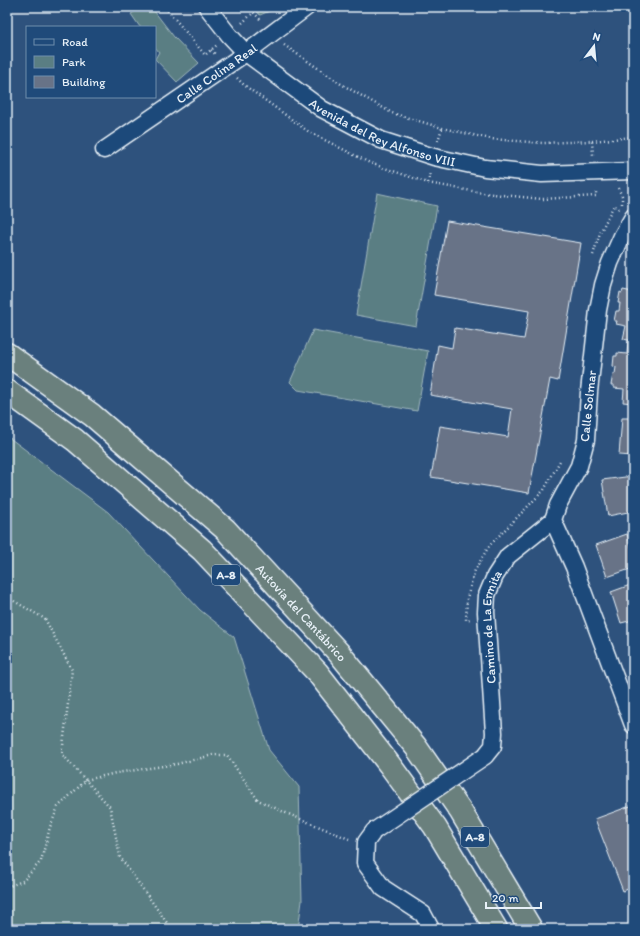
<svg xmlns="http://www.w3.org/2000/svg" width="640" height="936" viewBox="0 0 640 936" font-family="Itim,sans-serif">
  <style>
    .green { fill: #5a7e83; stroke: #a1b8be }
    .building { fill: #687387; stroke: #e8f1f8 }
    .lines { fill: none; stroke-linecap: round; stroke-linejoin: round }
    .minor-casing { stroke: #e8f1f8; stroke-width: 19 }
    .motorway-casing { stroke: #e8f1f8; stroke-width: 25 }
    .path { stroke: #e8f1f8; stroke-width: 2.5; stroke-dasharray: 1 3; stroke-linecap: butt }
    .minor { stroke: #1f4a7a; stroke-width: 16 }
    .motorway { stroke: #6a807d; stroke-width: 22 }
    .minor-bridge-casing { stroke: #e8f1f8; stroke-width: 19; stroke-linecap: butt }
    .minor-bridge { stroke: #1f4a7a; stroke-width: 16 }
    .labels { text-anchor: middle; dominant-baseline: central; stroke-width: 3.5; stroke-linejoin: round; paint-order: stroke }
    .shield { fill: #1f4a7a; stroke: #acbfd2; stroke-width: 1 }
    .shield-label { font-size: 12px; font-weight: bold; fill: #e8f1f8 }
    .street-label { font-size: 13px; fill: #e8f1f8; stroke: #1f4a7a }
  </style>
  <rect width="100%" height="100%" fill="#2e527d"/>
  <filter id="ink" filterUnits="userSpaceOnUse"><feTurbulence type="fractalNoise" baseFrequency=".025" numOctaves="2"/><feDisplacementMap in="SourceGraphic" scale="8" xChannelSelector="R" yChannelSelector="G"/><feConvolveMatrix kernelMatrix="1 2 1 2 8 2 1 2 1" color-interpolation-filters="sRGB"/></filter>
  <g filter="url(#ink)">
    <g class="green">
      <path d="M 136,7 L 151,7 L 174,37 L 199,63 L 177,82 L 155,59 L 159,52 L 155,47 L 155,27 L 140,27 L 131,14 L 137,10 Z"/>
      <path d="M 253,7 L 279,7 L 260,15 Z"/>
      <path d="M 377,193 L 437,206 L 416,326 L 356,315 Z"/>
      <path d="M 313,330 L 428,351 L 417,411 L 298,390 L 290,382 Z"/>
      <path d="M 7,436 L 108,512 L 200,610 L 234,637 L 269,750 L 299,787 L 302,901 L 298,929 L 7,929 Z"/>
    </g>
    <g class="building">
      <path d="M 627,7 L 633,7 L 633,28 Z"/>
      <path d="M 447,221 L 581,243 L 558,381 L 550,379 L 529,493 L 431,477 L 440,426 L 508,437 L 512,409 L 430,395 L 438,345 L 452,348 L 455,328 L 524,339 L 529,311 L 434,295 Z"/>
      <path d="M 623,290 L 633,292 L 633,290 L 633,341 L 623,339 L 626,326 L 616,324 L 617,321 L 614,321 L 616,311 L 619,311 L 620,303 L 618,303 L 620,292 L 622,293 Z"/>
      <path d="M 628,342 L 633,342 L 633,403 L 623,402 L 624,389 L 614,388 L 614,385 L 611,385 L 613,374 L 615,374 L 616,367 L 613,366 L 614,356 L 617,356 L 617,353 L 627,354 Z"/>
      <path d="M 622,418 L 633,418 L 633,456 L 619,455 Z"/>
      <path d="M 633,476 L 633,511 L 608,516 L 602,480 Z"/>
      <path d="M 627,534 L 633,553 L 633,568 L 607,577 L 596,545 Z"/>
      <path d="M 633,584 L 633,620 L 621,623 L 611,592 Z"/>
      <path d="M 633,805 L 633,887 L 623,891 L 595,819 Z"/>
    </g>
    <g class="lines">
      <g class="minor-casing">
        <g id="minor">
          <path id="s1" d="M 207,7 L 229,35 L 246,53 L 322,109 L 381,140 L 434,157 L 485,168 L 542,174 L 633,171"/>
          <path id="s2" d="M 104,150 L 246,53 L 307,7"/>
          <path d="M 633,217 L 622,236 L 610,263 L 603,285 L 598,310 L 589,392 L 586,440 L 579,466 L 558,505 L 553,520 L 574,567 L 633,725"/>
          <path id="s3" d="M 485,756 L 493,746 L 494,733 L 486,612 L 487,595 L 495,576 L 508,556 L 553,520"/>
          <path d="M 374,831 L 366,842 L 365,863 L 383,888 L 423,914 L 431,929"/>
        </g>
      </g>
      <g class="motorway-casing">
        <g id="motorway">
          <path id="s4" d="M 7,354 L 92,415 L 225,529 L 339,653 L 416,747 L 461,812 L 531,929"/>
          <path d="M 7,391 L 75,440 L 202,550 L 317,672 L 389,764 L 435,827 L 496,929"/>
        </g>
      </g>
      <g class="path">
        <path d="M 165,7 L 205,55 L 217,45"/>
        <path d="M 248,7 L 262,21"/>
        <path d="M 242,23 L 253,13"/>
        <path d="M 284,45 L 341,84 L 392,113 L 442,128 L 491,139 L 543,143 L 592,141 L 593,155"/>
        <path d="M 211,50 L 215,54"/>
        <path d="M 237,78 L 244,85 L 309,132 L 370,163 L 428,183 L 483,193 L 542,199 L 596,196 L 596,190"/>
        <path d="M 438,141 L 442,128"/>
        <path d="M 592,141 L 633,137"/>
        <path d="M 428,183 L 430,173"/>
        <path d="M 618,188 L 622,196 L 622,204"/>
        <path d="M 593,255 L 600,233 L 614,205 L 619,209"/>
        <path d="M 470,587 L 475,570 L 489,546 L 544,490 L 560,461"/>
        <path d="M 469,591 L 467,598 L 466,620 L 470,619"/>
        <path d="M 7,597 L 45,619 L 72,670 L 62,754 L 110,807 L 120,857 L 167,923 L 163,929"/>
        <path d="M 7,887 L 23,881 L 41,861 L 50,827 L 58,807 L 86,780 L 116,773 L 177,764 L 213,755 L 227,755 L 258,800 L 286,813 L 349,839"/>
      </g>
      <use href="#minor" class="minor"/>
      <use href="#motorway" class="motorway"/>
      <g class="minor-bridge-casing">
        <path id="minor-bridge" d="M 374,831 L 485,756"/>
      </g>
      <use href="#minor-bridge" class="minor-bridge"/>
    </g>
  </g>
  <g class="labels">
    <g class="shield">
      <rect x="212" y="565" width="28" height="20" rx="3"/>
      <rect x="461" y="827" width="28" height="20" rx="3"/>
    </g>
    <g class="shield-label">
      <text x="226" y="575">A-8</text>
      <text x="475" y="837">A-8</text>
    </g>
    <g class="street-label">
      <text stroke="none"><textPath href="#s2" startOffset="136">Calle Colina Real</textPath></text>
      <text stroke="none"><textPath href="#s1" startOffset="220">Avenida del Rey Alfonso VIII</textPath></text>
      <text transform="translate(588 406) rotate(-84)">Calle Solmar</text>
      <text stroke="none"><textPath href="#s4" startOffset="393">Autovía del Cantábrico</textPath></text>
      <text stroke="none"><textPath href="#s3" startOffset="133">Camino de La Ermita</textPath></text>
    </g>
  </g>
  <rect width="640" height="936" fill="none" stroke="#1f4a7a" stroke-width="24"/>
  <rect x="12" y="12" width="616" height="912" fill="none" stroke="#e8f1f8" stroke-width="1.5" filter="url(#ink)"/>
  <rect x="26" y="26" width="130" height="72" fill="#1f4a7a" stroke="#6f8dac"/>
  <rect x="34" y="39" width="20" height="6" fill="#1f4a7a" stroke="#6f8dac"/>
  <text x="62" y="46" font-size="12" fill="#e8f1f8">Road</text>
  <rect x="34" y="56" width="20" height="12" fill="#5a7e83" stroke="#6f8dac"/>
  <text x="62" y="66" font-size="12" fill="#e8f1f8">Park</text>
  <rect x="34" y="76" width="20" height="12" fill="#687387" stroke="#6f8dac"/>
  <text x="62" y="86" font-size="12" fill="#e8f1f8">Building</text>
  <g transform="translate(594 46) rotate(16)" stroke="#1f4a7a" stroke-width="3" paint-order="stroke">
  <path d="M0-3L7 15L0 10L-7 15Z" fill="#e8f1f8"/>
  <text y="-6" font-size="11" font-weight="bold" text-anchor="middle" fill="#e8f1f8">N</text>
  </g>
  <path d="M486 902v6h55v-6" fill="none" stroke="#e8f1f8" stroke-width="2"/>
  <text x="492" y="902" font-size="12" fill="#e8f1f8" stroke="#1f4a7a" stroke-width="3" paint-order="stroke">20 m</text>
</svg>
